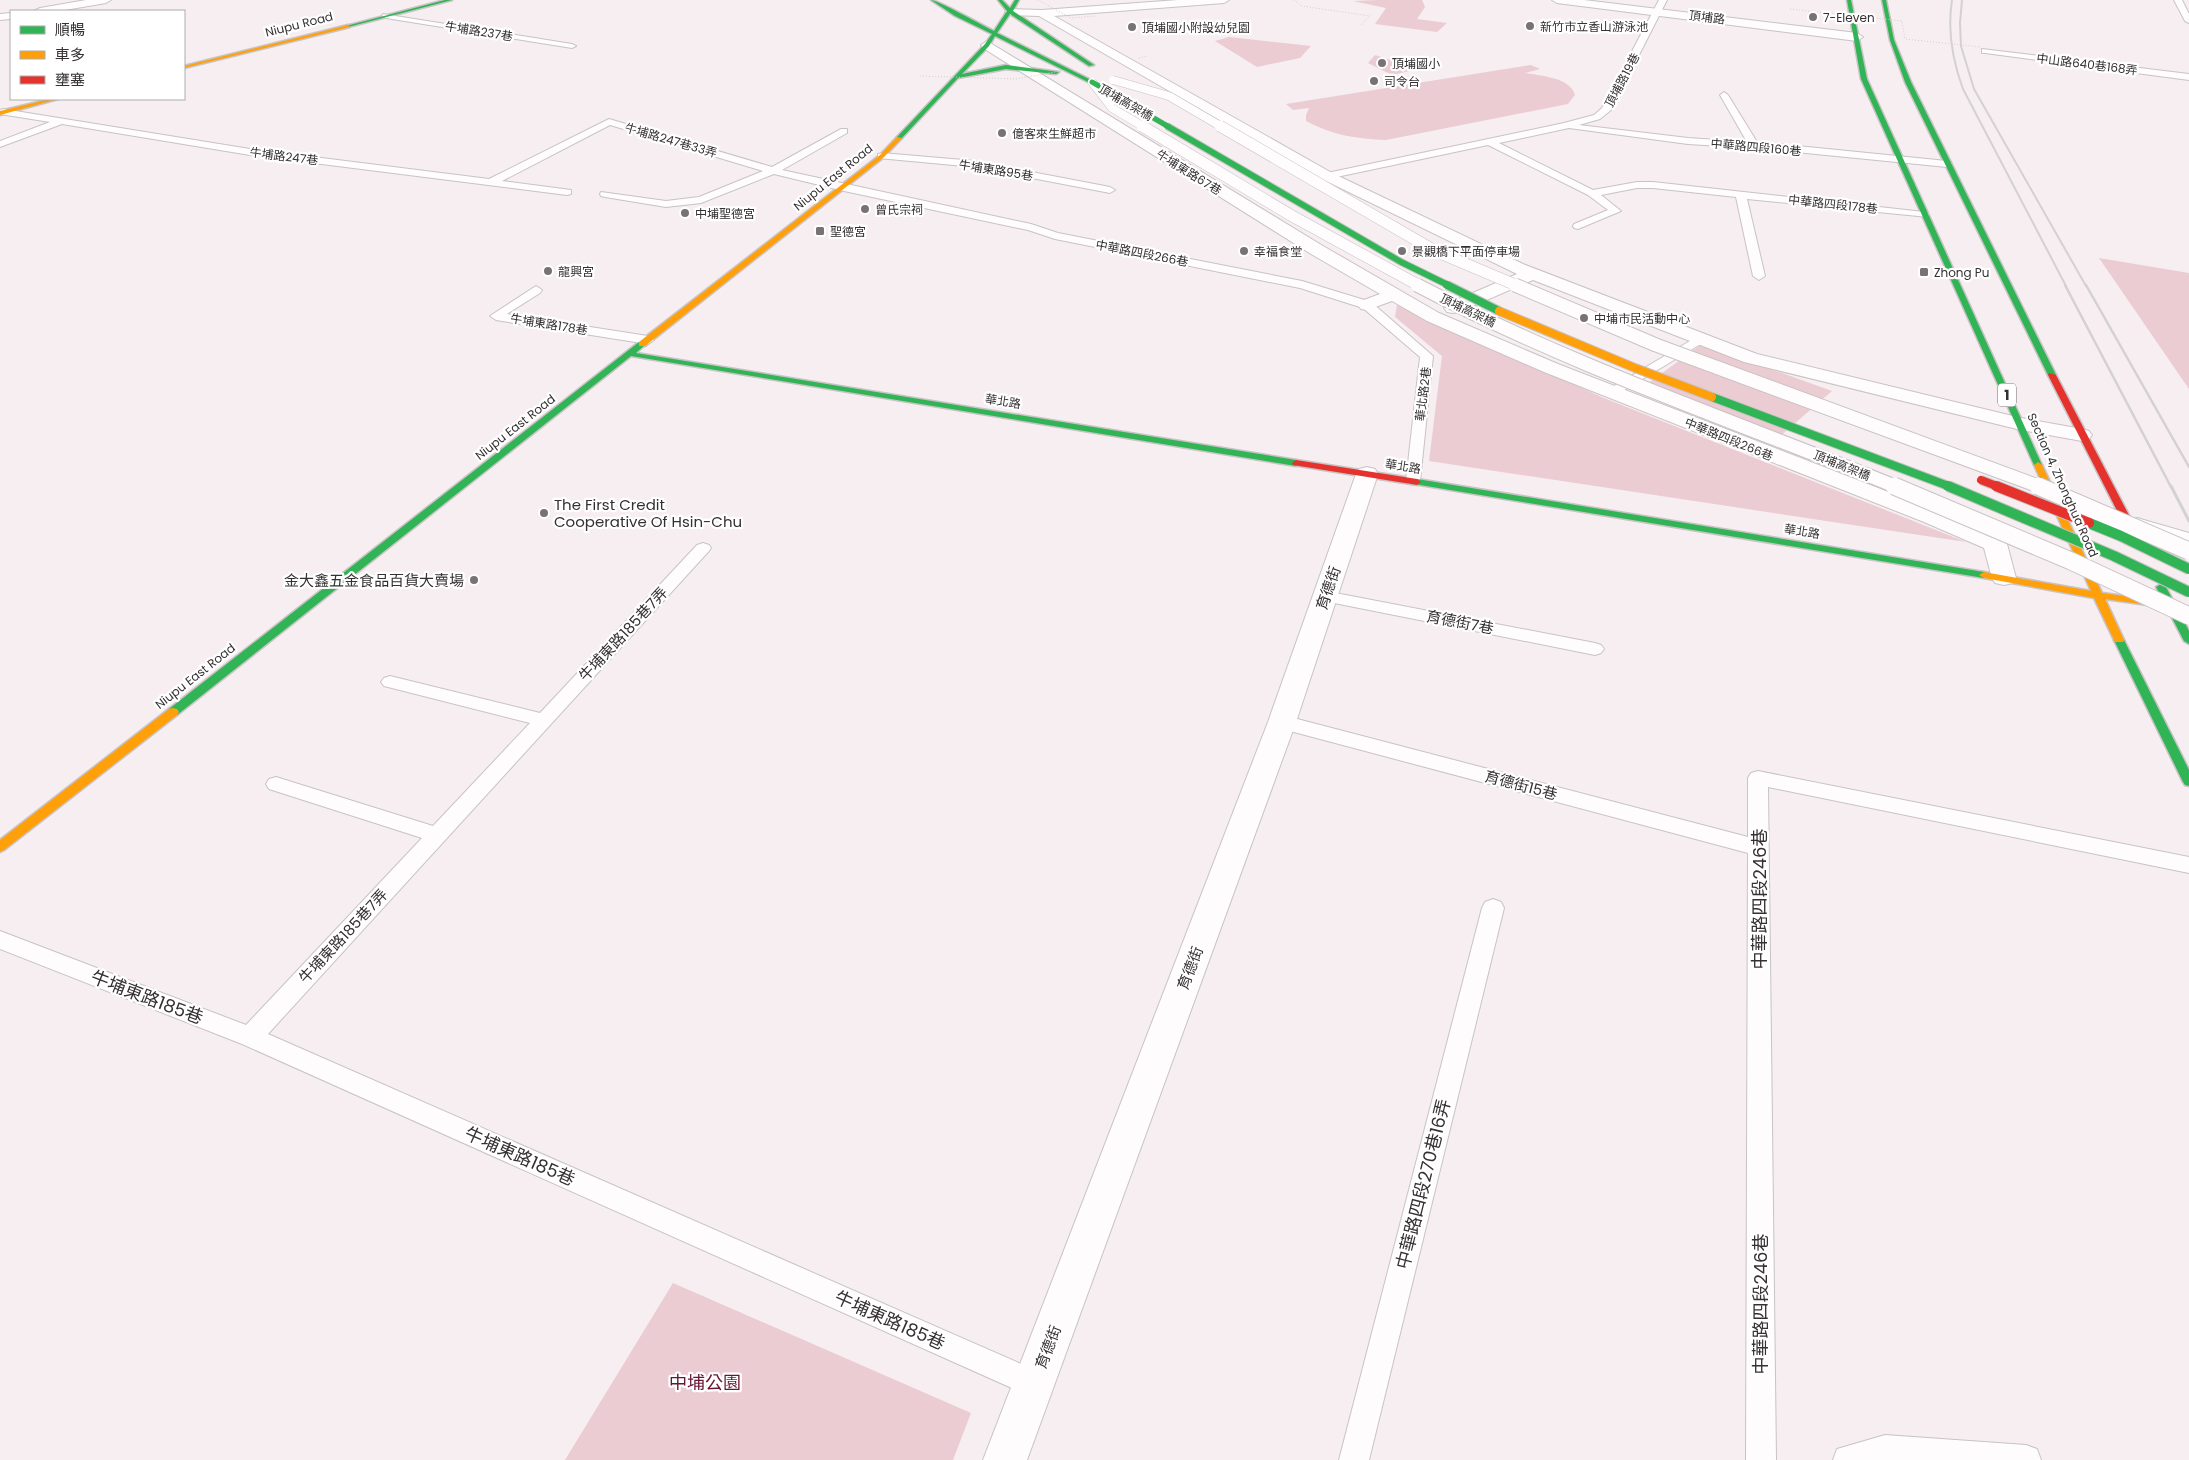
<svg xmlns="http://www.w3.org/2000/svg" width="2189" height="1460" viewBox="0 0 2189 1460" font-family="Poppins,'Noto Sans TC',sans-serif">
  <style>
    .green { fill: #ebccd3 }
    .lines { fill: none; stroke-linecap: round; stroke-linejoin: round }
    .lane-casing { stroke: #c8c3c4; stroke-width: 2 }
    .street-casing { stroke: #c8c3c4; stroke-width: 2 }
    .fast-casing { stroke: #c8c3c4; stroke-width: 3 }
    .slow-casing { stroke: #c8c3c4; stroke-width: 3 }
    .jam-casing { stroke: #c8c3c4; stroke-width: 3 }
    .path { stroke: #d2cfd0; stroke-width: 1; stroke-dasharray: 1 2; stroke-linecap: butt }
    .lane { fill: #fefcfd; fill-rule: evenodd }
    .street { fill: #fefcfd; fill-rule: evenodd }
    .fast { fill: #30b455; fill-rule: evenodd }
    .slow { fill: #ff9f0a; fill-rule: evenodd }
    .jam { fill: #e5322d; fill-rule: evenodd }
    .rail-far2 { stroke: #d4d1d2; stroke-width: 2 }
    .rail-far1 { stroke: #d4d1d2; stroke-width: 2.5 }
    .rail { stroke: #d4d1d2; stroke-width: 3 }
    .lane-bridge-far3-casing { stroke: #c8c3c4; stroke-width: 9; stroke-linecap: butt }
    .lane-bridge-far2-casing { stroke: #c8c3c4; stroke-width: 12; stroke-linecap: butt }
    .lane-bridge-far1-casing { stroke: #c8c3c4; stroke-width: 15; stroke-linecap: butt }
    .lane-bridge-casing { stroke: #c8c3c4; stroke-width: 19; stroke-linecap: butt }
    .fast-bridge-far3-casing { stroke: #c8c3c4; stroke-width: 6; stroke-linecap: butt }
    .fast-bridge-far2-casing { stroke: #c8c3c4; stroke-width: 8; stroke-linecap: butt }
    .fast-bridge-far1-casing { stroke: #c8c3c4; stroke-width: 10; stroke-linecap: butt }
    .fast-bridge-casing { stroke: #c8c3c4; stroke-width: 12; stroke-linecap: butt }
    .slow-bridge-casing { stroke: #c8c3c4; stroke-width: 10; stroke-linecap: butt }
    .jam-bridge-far1-casing { stroke: #c8c3c4; stroke-width: 10; stroke-linecap: butt }
    .jam-bridge-casing { stroke: #c8c3c4; stroke-width: 12; stroke-linecap: butt }
    .path-bridge { stroke: #d2cfd0; stroke-width: 1; stroke-dasharray: 1 2; stroke-linecap: butt }
    .lane-bridge-far3 { stroke: #fefcfd; stroke-width: 8 }
    .lane-bridge-far2 { stroke: #fefcfd; stroke-width: 11 }
    .lane-bridge-far1 { stroke: #fefcfd; stroke-width: 13 }
    .lane-bridge { stroke: #fefcfd; stroke-width: 17 }
    .fast-bridge-far3 { stroke: #30b455; stroke-width: 5 }
    .fast-bridge-far2 { stroke: #30b455; stroke-width: 6 }
    .fast-bridge-far1 { stroke: #30b455; stroke-width: 8 }
    .fast-bridge { stroke: #30b455; stroke-width: 10 }
    .slow-bridge { stroke: #ff9f0a; stroke-width: 8 }
    .jam-bridge-far1 { stroke: #e5322d; stroke-width: 8 }
    .jam-bridge { stroke: #e5322d; stroke-width: 10 }
    .poi-dot { fill: #797274; stroke: #fff; stroke-width: 2 }
    .labels { text-anchor: middle; dominant-baseline: central; stroke-width: 4.5; stroke-linejoin: round; paint-order: stroke }
    .far-street-label { font-size: 12px; fill: #353031; stroke: #fff }
    .far-poi-label { font-size: 12px; fill: #353031; stroke: #fff; text-anchor: start }
    .shield { fill: #fff; stroke: #726e6f; stroke-width: 1 }
    .shield-label { font-size: 14px; font-weight: bold; fill: #353031 }
    .poi-label { font-size: 15px; fill: #353031; stroke: #fff; text-anchor: start }
    .street-label { font-size: 15px; fill: #353031; stroke: #fff }
    .near-street-label { font-size: 18px; fill: #353031; stroke: #fff }
    .near-park-label { font-size: 18px; fill: #691634; stroke: #fff }
  </style>
  <rect width="100%" height="100%" fill="#f6eef0"/>
  <g class="green">
    <path d="M 1379,0 L 1422,0 L 1425,7 L 1417,19 L 1447,23 L 1437,32 L 1375,24 L 1386,8 L 1353,1 Z"/>
    <path d="M 1229,37 L 1311,46 L 1300,58 L 1257,67 L 1215,41 Z"/>
    <path d="M 1375,55 L 1418,69 L 1392,75 L 1368,63 Z"/>
    <path d="M 1531,65 L 1540,69 L 1525,73 C 1541,76 1570,77 1575,95 L 1568,104 L 1386,140 C 1357,139 1332,135 1306,121 L 1306,115 L 1309,108 L 1293,110 L 1286,104 Z"/>
    <path d="M 2099,258 L 2189,273 L 2189,389 Z"/>
    <path d="M 1397,305 L 1604,398 L 1966,542 L 1429,461 L 1442,356 L 1395,317 Z"/>
    <path d="M 1702,344 L 1832,391 L 1770,445 L 1636,392 Z"/>
    <path d="M 673,1283 L 971,1413 L 953,1460 L 565,1460 Z"/>
  </g>
  <g class="lines">
    <g class="lane-casing">
      <g id="lane">
        <path d="M 1659,0 L 1667,0 L 1611,110 L 1600,119 L 1579,125 L 1688,138 L 1747,142 L 1720,95 L 1724,92 L 1728,95 L 1757,142 L 1947,161 L 1952,164 L 1947,167 L 1754,148 L 1688,144 L 1569,128 L 1499,143 L 1593,190 L 1637,182 L 1653,182 L 1924,212 L 1928,213 L 1929,215 L 1928,217 L 1747,199 L 1765,276 L 1759,280 L 1753,276 L 1736,197 L 1653,188 L 1637,188 L 1601,195 L 1621,211 L 1578,229 L 1574,228 L 1573,226 L 1574,224 L 1608,210 L 1588,195 L 1488,145 L 1327,179 L 1322,176 L 1327,173 L 1564,123 L 1594,115 L 1602,108 Z"/>
        <path d="M 2174,0 L 2182,0 L 2189,14 L 2189,23 L 2185,21 Z"/>
        <path d="M 383,14 L 572,44 L 576,46 L 572,48 L 386,18 L 382,16 Z"/>
        <path d="M 1982,49 L 2189,74 L 2189,80 L 1985,53 L 1982,53 Z"/>
        <path d="M 3,109 L 250,149 L 489,179 L 609,119 L 772,167 L 841,129 L 847,129 L 847,133 L 782,170 L 1031,224 L 1058,233 L 1302,281 L 1371,302 L 1433,356 L 1420,481 L 1418,484 L 1408,484 L 1406,481 L 1420,357 L 1363,308 L 1300,288 L 1055,239 L 1028,230 L 844,191 L 774,174 L 701,203 L 666,207 L 605,197 L 601,196 L 600,194 L 601,192 L 666,201 L 699,197 L 763,171 L 610,125 L 502,181 L 571,190 L 571,194 L 567,195 L 250,155 L 62,124 L 0,147 L 0,141 L 50,122 L 0,114 L 0,110 Z"/>
        <path d="M 882,153 L 975,161 L 1110,187 L 1115,190 L 1110,193 L 975,167 L 878,158 L 878,154 Z"/>
        <path d="M 536,286 L 542,290 L 540,293 L 507,314 L 648,336 L 654,340 L 648,344 L 496,320 L 490,316 Z"/>
        <path d="M 1700,335 L 1704,336 L 1706,339 L 1704,342 L 1616,395 L 1606,395 L 1604,392 Z"/>
        <path d="M 2137,518 L 2189,533 L 2189,543 L 2131,526 L 2129,523 L 2131,520 Z"/>
        <path d="M 703,543 L 709,545 L 711,548 L 709,551 L 268,1034 L 1044,1374 L 1048,1384 L 1044,1394 L 1034,1398 L 242,1044 L 0,949 L 0,931 L 246,1025 L 422,838 L 269,789 L 266,784 L 269,779 L 276,777 L 433,826 L 530,723 L 384,686 L 381,682 L 384,678 L 390,676 L 540,713 L 697,545 Z"/>
        <path d="M 1325,591 L 1595,643 L 1601,645 L 1604,649 L 1601,653 L 1595,655 L 1319,600 L 1317,596 L 1319,592 Z"/>
        <path d="M 1282,715 L 1748,837 L 1748,778 L 1751,773 L 1758,771 L 2189,857 L 2189,873 L 1768,787 L 1776,1460 L 1746,1460 L 1748,853 L 1275,727 L 1273,722 L 1275,717 Z"/>
        <path d="M 1493,899 L 1501,902 L 1504,908 L 1369,1460 L 1339,1460 L 1482,908 L 1485,902 Z"/>
        <path d="M 1885,1435 L 2026,1445 L 2037,1449 L 2041,1460 L 1833,1460 L 1837,1449 Z"/>
      </g>
    </g>
    <g class="street-casing">
      <g id="street">
        <path d="M 86,0 L 111,0 L 106,3 L 59,11 L 34,11 L 40,8 Z"/>
        <path d="M 1178,0 L 1229,0 L 1224,3 L 1054,16 L 1332,173 L 1523,264 L 1757,354 L 2021,418 L 2082,429 L 2089,431 L 2092,435 L 2089,439 L 2082,441 L 2021,430 L 1744,362 L 1533,280 L 1459,312 L 1453,313 L 1447,312 L 1444,308 L 1447,304 L 1517,274 L 1322,179 L 1039,16 L 1011,15 L 1005,12 L 1011,9 L 1042,10 Z"/>
        <path d="M 1552,0 L 1584,0 L 1857,33 L 1863,37 L 1857,41 L 1557,3 Z"/>
        <path d="M 11,13 L 11,19 L 0,20 L 0,14 Z"/>
        <path d="M 987,41 L 1323,246 L 1439,313 L 1558,364 L 1940,512 L 2003,539 L 2007,544 L 2016,578 L 2013,583 L 2004,585 L 1995,583 L 1992,578 L 1984,548 L 1924,522 L 1544,372 L 1427,321 L 1392,301 L 1367,310 L 1361,309 L 1358,305 L 1361,301 L 1380,294 L 1311,254 L 983,48 L 981,45 Z"/>
        <path d="M 1367,467 L 1375,469 L 1378,474 L 1296,722 L 1027,1460 L 983,1460 L 1268,722 L 1356,474 L 1359,469 Z"/>
      </g>
    </g>
    <g class="fast-casing">
      <g id="fast">
        <path d="M 445,0 L 452,0 L 348,27 L 346,26 Z"/>
        <path d="M 931,0 C 938,0 983,26 994,31 L 1007,11 L 998,0 L 1002,0 L 1010,8 L 1015,0 L 1019,0 L 1013,11 L 1094,65 L 1089,66 L 1010,14 L 997,33 L 1095,82 L 1090,83 L 995,36 L 989,46 L 962,74 L 1006,65 L 1059,72 L 1056,74 L 1006,69 L 958,78 L 901,139 L 897,139 L 897,137 L 985,44 L 992,34 L 955,16 Z"/>
        <path d="M 1847,0 L 1851,0 L 1867,79 L 2042,465 L 2041,467 L 2038,468 L 2034,465 L 1861,79 Z"/>
        <path d="M 1882,0 L 1886,0 L 1894,40 L 1911,82 L 2056,375 L 2055,377 L 2048,375 L 1905,82 L 1890,40 Z"/>
        <path d="M 639,342 L 646,344 L 636,353 L 1296,460 L 1300,463 L 1296,466 L 631,356 L 177,715 L 169,715 L 167,712 L 169,709 Z"/>
        <path d="M 1417,479 L 1984,572 L 1989,575 L 1984,578 L 1414,484 L 1413,482 Z"/>
        <path d="M 2161,584 L 2166,587 L 2189,631 L 2189,644 L 2184,641 L 2156,587 Z"/>
        <path d="M 2119,637 L 2124,640 L 2189,770 L 2189,786 L 2185,785 L 2183,782 L 2114,640 Z"/>
      </g>
    </g>
    <g class="slow-casing">
      <g id="slow">
        <path d="M 348,25 L 350,27 L 184,68 L 184,66 Z"/>
        <path d="M 50,99 L 58,99 L 0,115 L 0,111 Z"/>
        <path d="M 897,137 L 902,138 L 884,157 L 645,346 L 639,346 L 639,342 L 880,155 Z"/>
        <path d="M 2038,462 L 2042,465 L 2102,593 L 2170,602 L 2175,605 L 2170,608 L 2105,599 L 2124,640 L 2123,642 L 2115,642 L 2114,640 L 2094,598 L 1984,578 L 1979,575 L 1984,572 L 2091,591 L 2034,465 Z"/>
        <path d="M 173,708 L 177,709 L 179,712 L 177,715 L 4,850 L 0,852 L 0,840 L 169,709 Z"/>
      </g>
    </g>
    <g class="jam-casing">
      <g id="jam">
        <path d="M 2049,373 L 2056,375 L 2145,546 L 2143,548 L 2140,549 L 2135,546 L 2048,375 Z"/>
        <path d="M 1296,460 L 1417,479 L 1421,482 L 1417,485 L 1293,465 L 1292,463 Z"/>
      </g>
    </g>
    <path class="path" d="M 1294,0 L 1302,6 L 1370,16 L 1360,26"/>
    <use href="#lane" class="lane"/>
    <use href="#street" class="street"/>
    <use href="#fast" class="fast"/>
    <use href="#slow" class="slow"/>
    <use href="#jam" class="jam"/>
    <g class="rail-far2">
      <path d="M 1952,0 C 1947,31 1952,59 1963,89 L 2066,286"/>
      <path d="M 1962,0 L 1960,23 L 1961,46 L 1974,89 L 2086,286"/>
    </g>
    <g class="rail-far1">
      <path d="M 2065,285 L 2171,487"/>
      <path d="M 2086,285 L 2189,467"/>
    </g>
    <path class="rail" d="M 2171,486 L 2189,521"/>
    <g class="lane-bridge-far3-casing">
      <g id="lane-bridge-far3">
        <path d="M 1113,80 L 1169,96 L 1222,127"/>
        <path d="M 1092,82 L 1112,108 L 1144,127"/>
      </g>
    </g>
    <g class="lane-bridge-far2-casing">
      <g id="lane-bridge-far2">
        <path d="M 1142,126 L 1292,216 L 1420,286"/>
        <path d="M 1220,126 L 1435,251 L 1518,286"/>
      </g>
    </g>
    <g class="lane-bridge-far1-casing">
      <g id="lane-bridge-far1">
        <path d="M 1417,285 C 1571,366 1737,422 1897,487"/>
        <path d="M 1515,285 L 1656,345 L 2041,487"/>
      </g>
    </g>
    <g class="lane-bridge-casing">
      <g id="lane-bridge">
        <path d="M 1894,486 L 2071,561 L 2189,616"/>
        <path d="M 2038,486 L 2189,551"/>
      </g>
    </g>
    <g class="fast-bridge-far3-casing">
      <path id="fast-bridge-far3" d="M 1092,82 L 1169,127"/>
    </g>
    <g class="fast-bridge-far2-casing">
      <path id="fast-bridge-far2" d="M 1167,126 L 1401,262 L 1450,286"/>
    </g>
    <g class="fast-bridge-far1-casing">
      <g id="fast-bridge-far1">
        <path d="M 1447,285 L 1499,311"/>
        <path d="M 1712,397 L 1951,487"/>
      </g>
    </g>
    <g class="fast-bridge-casing">
      <g id="fast-bridge">
        <path d="M 1948,486 L 2114,556 L 2189,592"/>
        <path d="M 2089,523 L 2121,536 L 2189,569"/>
      </g>
    </g>
    <g class="slow-bridge-casing">
      <path id="slow-bridge" d="M 1499,311 L 1635,368 L 1712,397"/>
    </g>
    <g class="jam-bridge-far1-casing">
      <path id="jam-bridge-far1" d="M 1981,480 L 1999,487"/>
    </g>
    <g class="jam-bridge-casing">
      <path id="jam-bridge" d="M 1996,486 L 2089,523"/>
    </g>
    <g class="path-bridge">
      <path d="M 1038,0 L 1071,18 L 1096,16"/>
      <path d="M 1790,9 L 1902,21 L 1905,39 L 1981,47"/>
      <path d="M 1139,58 L 1148,56"/>
      <path d="M 920,76 L 1016,79 L 1066,70"/>
    </g>
    <use href="#lane-bridge-far3" class="lane-bridge-far3"/>
    <use href="#lane-bridge-far2" class="lane-bridge-far2"/>
    <use href="#lane-bridge-far1" class="lane-bridge-far1"/>
    <use href="#lane-bridge" class="lane-bridge"/>
    <use href="#fast-bridge-far3" class="fast-bridge-far3"/>
    <use href="#fast-bridge-far2" class="fast-bridge-far2"/>
    <use href="#fast-bridge-far1" class="fast-bridge-far1"/>
    <use href="#fast-bridge" class="fast-bridge"/>
    <use href="#slow-bridge" class="slow-bridge"/>
    <use href="#jam-bridge-far1" class="jam-bridge-far1"/>
    <use href="#jam-bridge" class="jam-bridge"/>
  </g>
  <g class="poi-dot">
    <circle cx="1813" cy="17" r="5"/>
    <circle cx="1530" cy="26" r="5"/>
    <circle cx="1132" cy="27" r="5"/>
    <circle cx="1382" cy="63" r="5"/>
    <circle cx="1374" cy="81" r="5"/>
    <circle cx="1002" cy="133" r="5"/>
    <circle cx="865" cy="209" r="5"/>
    <circle cx="685" cy="213" r="5"/>
    <rect x="815" y="226" width="10" height="10" rx="2.5"/>
    <circle cx="1244" cy="251" r="5"/>
    <circle cx="1402" cy="251" r="5"/>
    <circle cx="548" cy="271" r="5"/>
    <rect x="1919" y="267" width="10" height="10" rx="2.5"/>
    <circle cx="1584" cy="318" r="5"/>
    <circle cx="544" cy="513" r="5"/>
    <circle cx="474" cy="580" r="5"/>
  </g>
  <g class="labels">
    <g class="far-street-label">
      <text transform="translate(1707 17) rotate(7)">頂埔路</text>
      <text transform="translate(299 24) rotate(-14)">Niupu Road</text>
      <text transform="translate(479 31) rotate(9)">牛埔路237巷</text>
      <text transform="translate(2087 64) rotate(7)">中山路640巷168弄</text>
      <text transform="translate(1622 80) rotate(-62)">頂埔路19巷</text>
      <text transform="translate(1126 102) rotate(30)">頂埔高架橋</text>
      <text transform="translate(671 140) rotate(16)">牛埔路247巷33弄</text>
      <text transform="translate(1756 147) rotate(5)">中華路四段160巷</text>
      <text transform="translate(284 156) rotate(7)">牛埔路247巷</text>
      <text transform="translate(996 170) rotate(9)">牛埔東路95巷</text>
      <text transform="translate(1189 172) rotate(32)">牛埔東路67巷</text>
      <text transform="translate(833 177) rotate(-39)">Niupu East Road</text>
      <text transform="translate(1833 204) rotate(6)">中華路四段178巷</text>
      <text transform="translate(1142 253) rotate(11)">中華路四段266巷</text>
      <text transform="translate(1468 310) rotate(26)">頂埔高架橋</text>
      <text transform="translate(549 324) rotate(9)">牛埔東路178巷</text>
      <text transform="translate(1423 394) rotate(-83)">華北路2巷</text>
      <text transform="translate(1003 401) rotate(9)">華北路</text>
      <text transform="translate(515 427) rotate(-38)">Niupu East Road</text>
      <text transform="translate(1729 439) rotate(22)">中華路四段266巷</text>
      <text transform="translate(1842 465) rotate(22)">頂埔高架橋</text>
      <text transform="translate(1403 466) rotate(9)">華北路</text>
      <text transform="translate(2063 485) rotate(66)">Section 4, Zhonghua Road</text>
      <text transform="translate(1802 531) rotate(9)">華北路</text>
      <text transform="translate(195 676) rotate(-38)">Niupu East Road</text>
    </g>
    <g class="far-poi-label">
      <text x="1823" y="17">7-Eleven</text>
      <text x="1540" y="26">新竹市立香山游泳池</text>
      <text x="1142" y="27">頂埔國小附設幼兒園</text>
      <text x="1392" y="63">頂埔國小</text>
      <text x="1384" y="81">司令台</text>
      <text x="1012" y="133">億客來生鮮超市</text>
      <text x="875" y="209">曾氏宗祠</text>
      <text x="695" y="213">中埔聖德宮</text>
      <text x="830" y="231">聖德宮</text>
      <text x="1254" y="251">幸福食堂</text>
      <text x="1412" y="251">景觀橋下平面停車場</text>
      <text x="558" y="271">龍興宮</text>
      <text x="1934" y="272">Zhong Pu</text>
      <text x="1594" y="318">中埔市民活動中心</text>
    </g>
    <rect class="shield" x="1998" y="383.5" width="18" height="23" rx="4"/>
    <g class="shield-label">
      <text x="2007" y="395">1</text>
    </g>
    <g class="poi-label">
      <text x="554" y="504">The First Credit<tspan x="554" dy="17">Cooperative Of Hsin-Chu</tspan></text>
      <text x="464" y="580" text-anchor="end">金大鑫五金食品百貨大賣場</text>
    </g>
    <g class="street-label">
      <text transform="translate(1328 588) rotate(-71)">育德街</text>
      <text transform="translate(1460 622) rotate(11)">育德街7巷</text>
      <text transform="translate(623 634) rotate(-47)">牛埔東路185巷7弄</text>
      <text transform="translate(1521 785) rotate(15)">育德街15巷</text>
      <text transform="translate(343 936) rotate(-47)">牛埔東路185巷7弄</text>
      <text transform="translate(1190 968) rotate(-69)">育德街</text>
      <text transform="translate(1048 1347) rotate(-69)">育德街</text>
    </g>
    <g class="near-street-label">
      <text transform="translate(1759 899) rotate(-90)">中華路四段246巷</text>
      <text transform="translate(147 997) rotate(21)">牛埔東路185巷</text>
      <text transform="translate(520 1156) rotate(24)">牛埔東路185巷</text>
      <text transform="translate(1423 1184) rotate(-76)">中華路四段270巷16弄</text>
      <text transform="translate(1760 1304) rotate(-90)">中華路四段246巷</text>
      <text transform="translate(890 1320) rotate(24)">牛埔東路185巷</text>
    </g>
    <g class="near-park-label">
      <text x="705" y="1382">中埔公園</text>
    </g>
  </g>
  <rect x="10" y="10" width="175" height="90" fill="#ffffff" stroke="#aeacad"/>
  <rect x="20" y="26" width="25" height="8" fill="#30b455" stroke="#aeacad"/>
  <text x="55" y="35" font-size="15" fill="#353031">順暢</text>
  <rect x="20" y="51" width="25" height="8" fill="#ff9f0a" stroke="#aeacad"/>
  <text x="55" y="60" font-size="15" fill="#353031">車多</text>
  <rect x="20" y="76" width="25" height="8" fill="#e5322d" stroke="#aeacad"/>
  <text x="55" y="85" font-size="15" fill="#353031">壅塞</text>
</svg>
